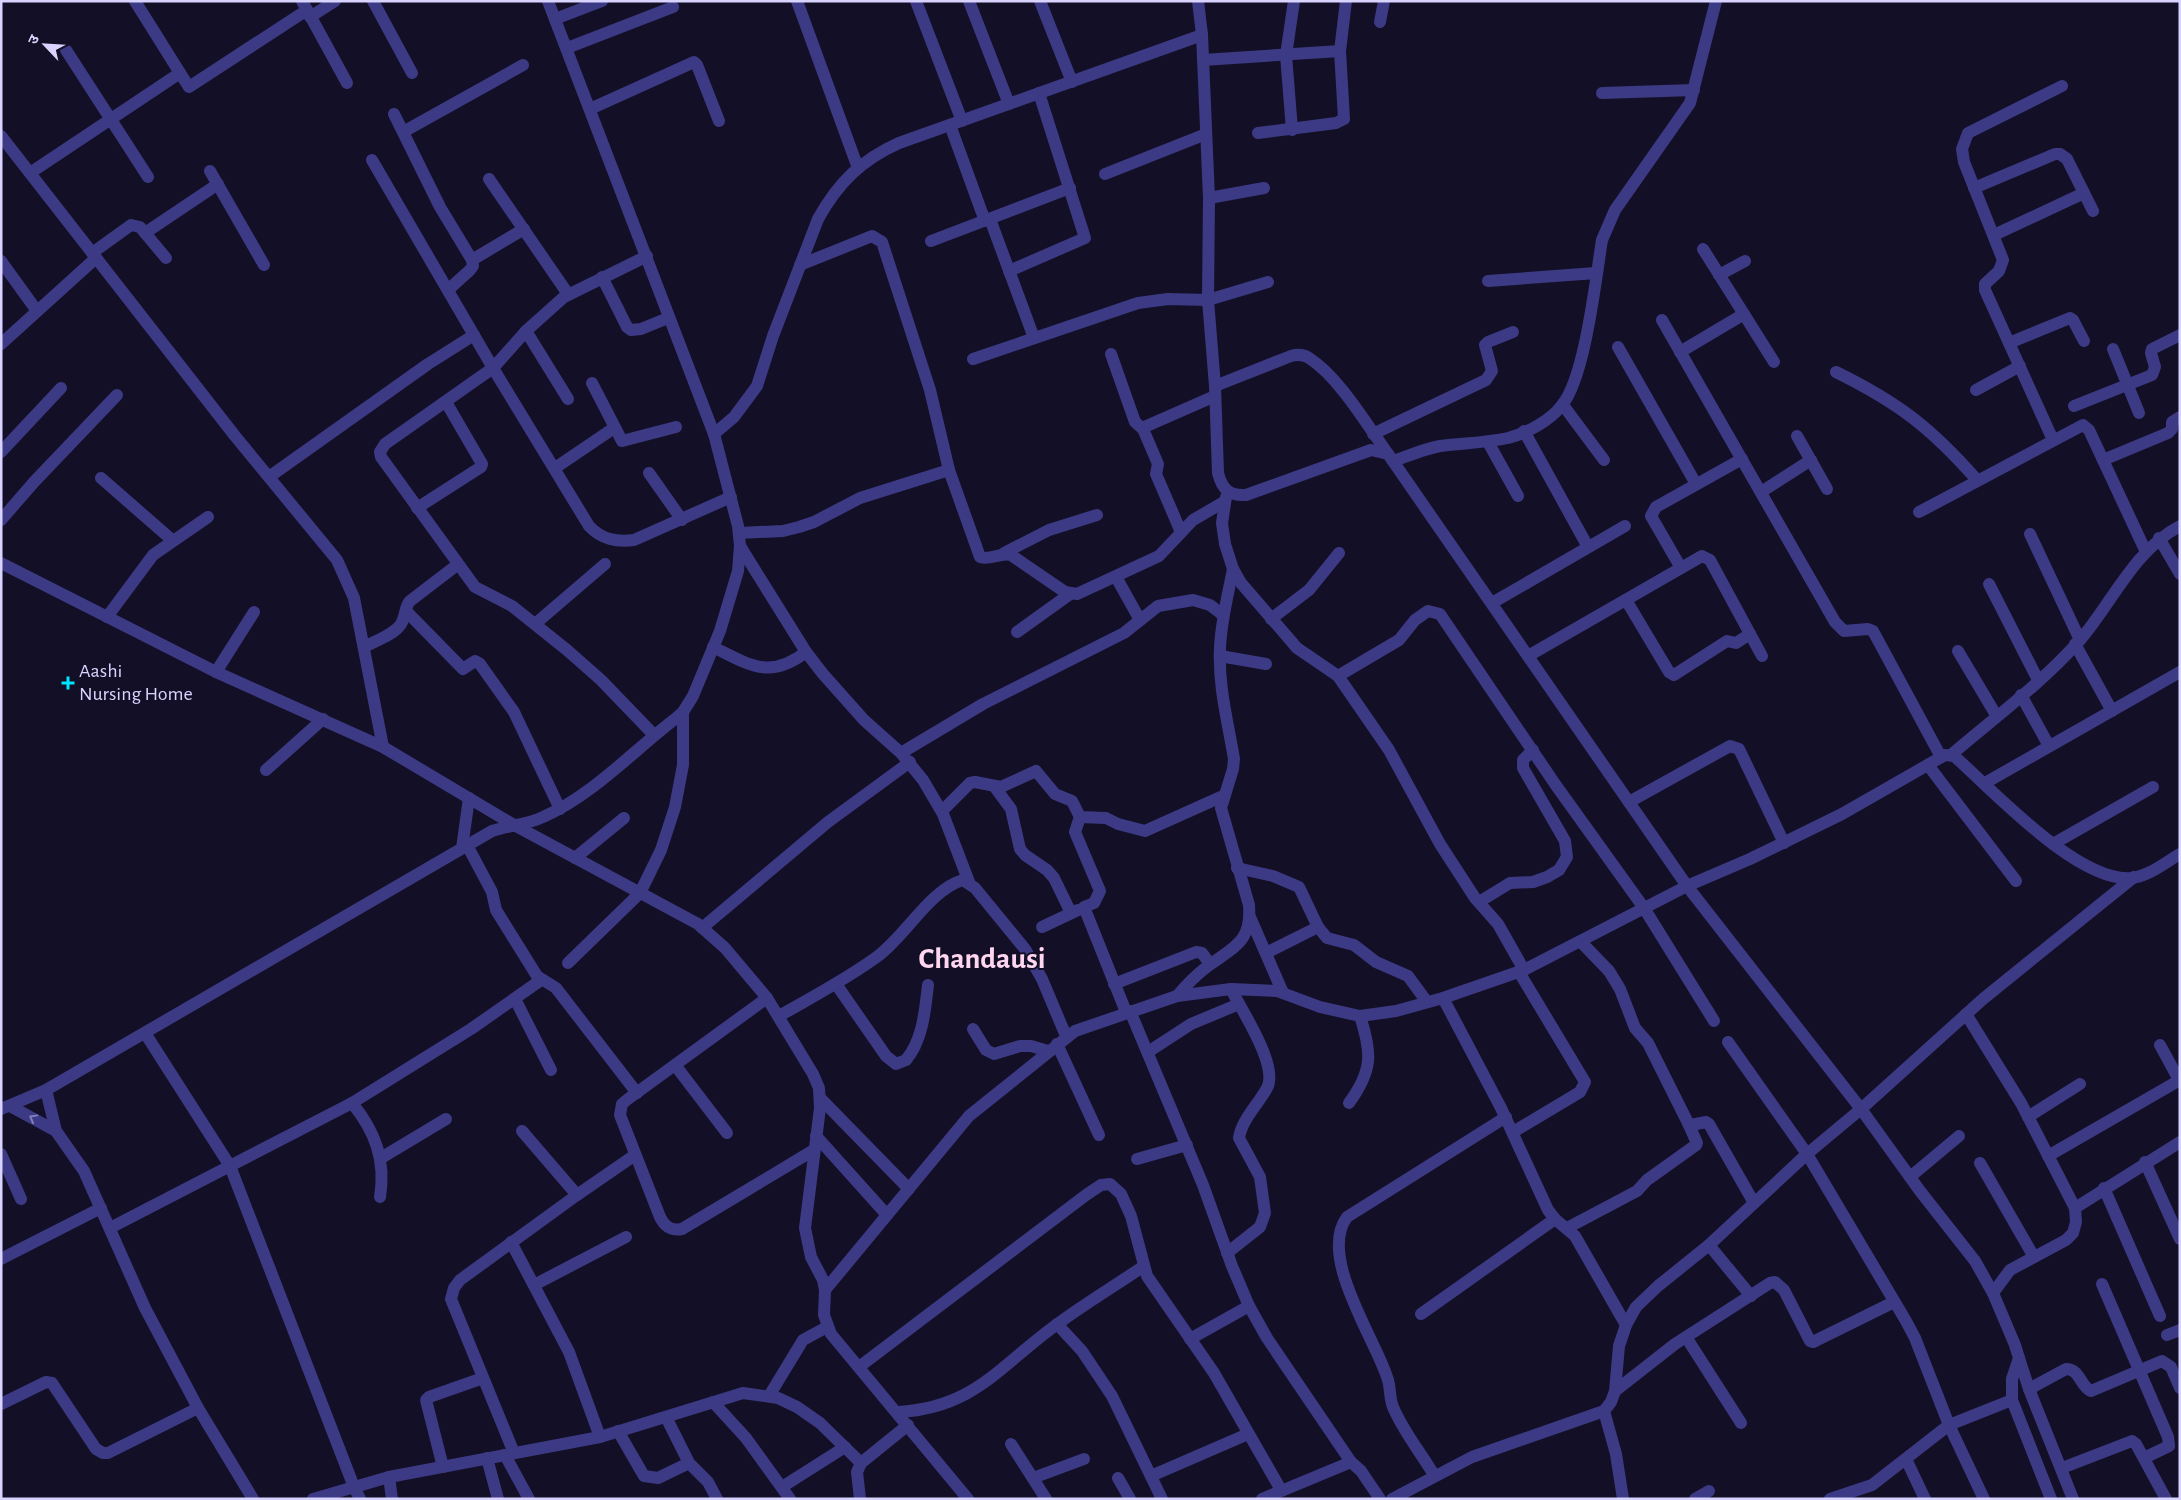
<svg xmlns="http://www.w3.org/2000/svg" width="2181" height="1500" viewBox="0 0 2181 1500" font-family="'Alegreya Sans','Noto Sans Devanagari',sans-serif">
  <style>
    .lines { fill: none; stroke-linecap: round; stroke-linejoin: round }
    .minor { stroke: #3d3a85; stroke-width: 12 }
    .oneway { stroke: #837fbc }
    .poi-dot { fill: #00e5ff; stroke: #130f26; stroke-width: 2 }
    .labels { text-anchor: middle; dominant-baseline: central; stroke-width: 4; stroke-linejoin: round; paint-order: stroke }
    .poi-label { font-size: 20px; fill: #d9d4ff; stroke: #130f26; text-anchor: start }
    .town-label { font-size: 30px; font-weight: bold; fill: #ffd6f0; stroke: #130f26 }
  </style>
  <rect width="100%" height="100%" fill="#130f26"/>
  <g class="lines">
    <g class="minor">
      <path d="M 135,1 L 180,73"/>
      <path d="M 373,1 L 412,73"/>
      <path d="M 797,1 L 858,168"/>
      <path d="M 916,1 L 962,121"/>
      <path d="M 969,1 L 1009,104"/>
      <path d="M 1040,1 L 1072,82"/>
      <path d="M 1198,1 L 1202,35 L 1209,198 L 1208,300 L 1215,386 L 1218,473 C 1222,489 1229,496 1246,495 L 1371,450 L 1388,454 L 1687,886 L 1861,1109 L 1920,1191 L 1975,1261 L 1993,1293 L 2015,1345 L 2019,1358 L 2012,1379 L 2012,1400 L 2051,1499"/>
      <path d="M 307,10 L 347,83"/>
      <path d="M 310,17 L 335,1"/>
      <path d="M 555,19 L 602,1"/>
      <path d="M 1380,22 L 1384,1"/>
      <path d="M 567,48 L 673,7"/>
      <path d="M 66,50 L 148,177"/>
      <path d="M 1203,60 L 1340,51"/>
      <path d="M 1602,93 L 1694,90"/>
      <path d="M 590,109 L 694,62 L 697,65 L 719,121"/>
      <path d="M 394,114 L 440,207 L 472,260 L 473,266 L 470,270 L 448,290"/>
      <path d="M 950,125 L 985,221"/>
      <path d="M 1292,130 L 1286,55 L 1294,1"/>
      <path d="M 403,132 L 523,65"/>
      <path d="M 1258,133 L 1336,123 L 1344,119 L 1340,51 L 1346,1"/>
      <path d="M 1,136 L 235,436 L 337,560 L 354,598 L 383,747"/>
      <path d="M 372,160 L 493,368 L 589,526 C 602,540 617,542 634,540 L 731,497"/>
      <path d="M 210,171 L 264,265"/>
      <path d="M 30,173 L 180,73 L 189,87 L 307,10 L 302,1"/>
      <path d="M 1105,174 L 1206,134"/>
      <path d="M 489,179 L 568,294"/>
      <path d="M 1974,188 L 2055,154 L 2060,154 L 2067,159 L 2093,211"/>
      <path d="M 1209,198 L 1264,188"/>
      <path d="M 990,219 L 1034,338"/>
      <path d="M 145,233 L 218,184"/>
      <path d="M 1994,235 L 2084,193"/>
      <path d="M 931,241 L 1070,188"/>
      <path d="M 1703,249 L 1774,362"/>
      <path d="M 92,253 L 131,225 L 140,227 L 166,258"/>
      <path d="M 647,256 L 564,297 L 526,331 L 493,368 L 385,444 L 380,452 L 381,457 L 475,587 L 512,606 L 567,650 L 601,680 L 654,735"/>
      <path d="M 472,260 L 524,229"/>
      <path d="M 1,261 L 37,311"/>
      <path d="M 800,265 L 872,236 L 882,242 L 930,390 L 949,470 L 980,557 C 990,561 1000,552 1011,555 L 1065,592 L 1077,594 L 1159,556 L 1193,520 L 1224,502"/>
      <path d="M 1009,271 L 1085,238 L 1039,93"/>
      <path d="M 1719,275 L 1745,261"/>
      <path d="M 602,277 L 627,327 L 631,330 L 641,329 L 668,318"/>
      <path d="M 1488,281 L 1596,273"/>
      <path d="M 1662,320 L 1835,622 L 1844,631 L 1868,629 L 1873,631 L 1941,757"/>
      <path d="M 526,331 L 568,399"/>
      <path d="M 2009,343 L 2070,318 L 2073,320 L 2084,341"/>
      <path d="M 1,344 L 96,258"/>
      <path d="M 1618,347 L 1696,484"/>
      <path d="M 2113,349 L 2139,413"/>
      <path d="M 1680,352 L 1744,314"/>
      <path d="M 1111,354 L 1135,422 L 1143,429 L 1158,464 L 1156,474 L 1181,532"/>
      <path d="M 973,359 L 1138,303 L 1168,299 L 1208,300 L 1268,282"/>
      <path d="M 1836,372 C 1899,403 1931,428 1977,480"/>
      <path d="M 592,383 L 622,441 L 676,427"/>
      <path d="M 1215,386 L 1291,356 C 1298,354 1303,354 1309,358 C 1339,377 1367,425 1388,454"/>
      <path d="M 1976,390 L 2020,366"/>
      <path d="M 1563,405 L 1604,460"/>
      <path d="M 2074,406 L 2152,375 L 2155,367 L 2151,353 L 2152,349 L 2180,335"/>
      <path d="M 1142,428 L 1215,396"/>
      <path d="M 1524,431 L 1588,547"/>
      <path d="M 714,434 L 734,417 L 757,386 L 773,336 L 818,219 C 838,183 861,160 899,143 L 1202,35"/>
      <path d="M 1373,434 L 1486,380 L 1492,371 L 1485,345 L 1488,342 L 1513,332"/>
      <path d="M 1797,436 L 1827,489"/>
      <path d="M 2053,440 L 1985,290 L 1985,284 L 1999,271 L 2003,260 L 1964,162 L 1962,149 L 1968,133 L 2062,86"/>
      <path d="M 1488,442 L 1518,496"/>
      <path d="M 1,452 L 61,388"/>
      <path d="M 2103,460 L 2168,433 L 2172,429 L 2172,422 L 2180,417"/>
      <path d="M 1393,461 C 1408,456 1424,449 1440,446 C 1463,443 1485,443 1508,438 C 1527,433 1550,421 1562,405 C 1585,378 1596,277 1602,240 L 1615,210 L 1690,103 L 1716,1"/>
      <path d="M 555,468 L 614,428"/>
      <path d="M 649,473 L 682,520"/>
      <path d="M 269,477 L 428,364 L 474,335"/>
      <path d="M 101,478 L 172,540"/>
      <path d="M 1761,492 L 1811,460"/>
      <path d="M 1226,497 L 1222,523 L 1225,544 L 1233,569 L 1241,583 L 1297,648 L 1338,676 L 1389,750 L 1440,844 L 1475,898 L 1498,924 L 1524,970"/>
      <path d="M 417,508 L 481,467 L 482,464 L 446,402"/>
      <path d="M 1919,512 L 2083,425 L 2089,430 L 2146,552"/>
      <path d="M 1,520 L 34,482 L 117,395"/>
      <path d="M 739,533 L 783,531 L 799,527 L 814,522 L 860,498 L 949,470"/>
      <path d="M 2030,534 L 2080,640"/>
      <path d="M 2159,538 L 2180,574"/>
      <path d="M 740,546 L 806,652 L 823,674 L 864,720 L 901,753 L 923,780 L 943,814 L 969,882"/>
      <path d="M 1004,553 L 1049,530 L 1097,515"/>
      <path d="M 1,563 L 216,672 L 383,747 L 514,825 L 698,924 L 725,948 L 767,998 L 813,1074 L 819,1088 L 820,1108 L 805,1228 L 811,1257 L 823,1280 L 825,1290 L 824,1315 L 831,1334 L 968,1499"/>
      <path d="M 1681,568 L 1651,516 L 1656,507 L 1742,459"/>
      <path d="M 1116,577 L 1140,620"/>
      <path d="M 1989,584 L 2038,680"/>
      <path d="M 1626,600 L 1669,672 L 1674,675 L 1727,641 L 1736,643 L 1750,634"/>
      <path d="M 1492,603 L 1625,526"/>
      <path d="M 406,611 L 463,669 L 475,661 L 480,664 L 514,712 L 560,809"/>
      <path d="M 107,617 L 153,555 L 208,517"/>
      <path d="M 1271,619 L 1309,590 L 1339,553"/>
      <path d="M 535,624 L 605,564"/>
      <path d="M 1017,632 L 1070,594"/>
      <path d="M 2075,644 L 2112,711"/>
      <path d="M 364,647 C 375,641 394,635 401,624 C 406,616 404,608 410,601 L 457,565"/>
      <path d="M 713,647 C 749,665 770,680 806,652"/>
      <path d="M 1958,651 L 1996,715"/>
      <path d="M 1220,656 L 1266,664"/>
      <path d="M 1528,656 L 1702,556 L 1710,560 L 1762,656"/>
      <path d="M 216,672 L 254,612"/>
      <path d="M 1338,676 L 1399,640 L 1415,620 L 1428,611 L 1440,614 L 1555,784 L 1644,908 L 1714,1021"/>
      <path d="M 2021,695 L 2049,746"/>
      <path d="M 901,753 L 983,704 L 1124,633 L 1158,606 L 1193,600 L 1210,605 L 1223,615"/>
      <path d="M 1951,755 C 1994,718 2042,683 2080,640 C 2112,603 2134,550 2180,526"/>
      <path d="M 1928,765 L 2016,881"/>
      <path d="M 266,770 L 323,719"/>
      <path d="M 1985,783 L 2180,672"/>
      <path d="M 994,786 L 1011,809 L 1020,849 L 1025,855 L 1047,870 L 1054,878 L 1071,913"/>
      <path d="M 1629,802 L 1730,746 L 1739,749 L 1784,843"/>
      <path d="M 942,811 L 970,783 L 975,782 L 1001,787 L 1036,771 L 1055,794 L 1072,801 L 1080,817 L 1106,818 L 1118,824 L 1145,831 L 1223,796"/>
      <path d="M 1080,817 L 1075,832 L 1100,891 L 1094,903 L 1084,907 L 1126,1012"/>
      <path d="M 2053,844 L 2153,787"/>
      <path d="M 467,845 L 492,892 L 496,910 L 537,976 L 556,988 L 637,1093"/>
      <path d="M 462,848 L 469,798"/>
      <path d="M 575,858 L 624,818"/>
      <path d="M 1237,868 L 1273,876 L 1299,887 L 1318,927 L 1327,938 L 1354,945 L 1376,962 L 1408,976 L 1427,1002"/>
      <path d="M 1479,902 L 1510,883 L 1533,882 L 1547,877 L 1559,870 L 1567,857 L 1565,841 L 1523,768 L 1523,760 L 1533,750"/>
      <path d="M 1250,917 L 1283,993"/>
      <path d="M 1042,927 L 1078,910"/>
      <path d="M 702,928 L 828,822 L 910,762"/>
      <path d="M 1581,942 L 1609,971 L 1620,989 L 1635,1028 L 1648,1043 L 1688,1123 L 1691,1125 L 1706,1122 L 1709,1124 L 1754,1203"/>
      <path d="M 1266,953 L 1318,927"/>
      <path d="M 568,963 L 640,893 L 661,850 L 675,807 L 683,765 L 683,712"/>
      <path d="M 836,984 L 886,1056 L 896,1064 L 906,1060 C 923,1040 925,1010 928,985"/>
      <path d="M 1114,984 L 1196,952 L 1202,953 L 1210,964"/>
      <path d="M 1177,996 C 1187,984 1196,975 1208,966 C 1234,947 1252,942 1249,905 L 1221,808 L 1233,769 L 1234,759 C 1228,722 1218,686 1220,648 C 1221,621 1228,595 1233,569"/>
      <path d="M 767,998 L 628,1099 L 622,1104 L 620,1115 L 660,1217 C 665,1227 671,1231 682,1229 L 814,1150"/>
      <path d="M 1443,998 L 1501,1108 L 1548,1210 L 1555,1219 L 1575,1236 L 1626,1325"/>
      <path d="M 515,999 L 551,1070"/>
      <path d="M 1130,1011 L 1203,1185 L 1232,1266 L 1249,1306 L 1267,1338 L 1351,1462"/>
      <path d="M 1966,1014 L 2021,1103 L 2075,1208 L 2076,1222 L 2073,1233 L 2066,1240 L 2010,1270 L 1993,1293"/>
      <path d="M 779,1016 C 812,997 847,979 878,956 C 906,935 931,889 963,880 L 975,888 L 1025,949 L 1042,979 L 1066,1036"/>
      <path d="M 973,1029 L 986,1050 L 994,1054 L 1020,1046 L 1031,1046 L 1048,1051"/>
      <path d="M 145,1033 L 230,1166 L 354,1487 L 360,1499"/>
      <path d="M 1728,1042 L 1807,1154 L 1906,1321 L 1915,1338 L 1949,1425 L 1984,1499"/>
      <path d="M 1057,1044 L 1099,1135"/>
      <path d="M 2160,1045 L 2179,1080"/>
      <path d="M 1148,1052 L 1191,1024 L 1239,1004"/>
      <path d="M 675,1065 L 727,1133"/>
      <path d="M 46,1090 L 56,1131 L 84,1171 L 145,1308 L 198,1408 L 253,1499"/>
      <path d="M 820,1098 L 909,1189"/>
      <path d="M 352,1103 C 375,1131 386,1160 380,1197"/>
      <path d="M 1349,1103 C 1373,1070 1372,1053 1360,1016"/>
      <path d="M 10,1106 L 56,1131"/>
      <path d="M 1,1109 L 46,1090 L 492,831 C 509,825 527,825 543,817 C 593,795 633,751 675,719 L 683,712 L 693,696 L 720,631 L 738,571 L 740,546 L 738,526 L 714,434 L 548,1"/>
      <path d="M 2028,1117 L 2080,1084"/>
      <path d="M 522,1131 L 577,1195"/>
      <path d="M 1513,1132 L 1580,1092 L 1585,1082 L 1519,972"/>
      <path d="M 816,1136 L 887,1215"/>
      <path d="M 1,1154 L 21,1199"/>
      <path d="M 2048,1156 L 2180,1080"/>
      <path d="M 381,1158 L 446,1119"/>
      <path d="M 1137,1159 L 1187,1145"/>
      <path d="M 2145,1162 L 2180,1239"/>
      <path d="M 1980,1163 L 2034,1257"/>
      <path d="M 1910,1177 L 1959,1136"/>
      <path d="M 2104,1188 L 2160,1316"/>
      <path d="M 2075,1208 L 2180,1142"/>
      <path d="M 110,1228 L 352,1103 L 471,1029 L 541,980"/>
      <path d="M 1567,1228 L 1637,1191 L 1647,1180 L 1696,1145 L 1697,1143 L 1688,1123"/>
      <path d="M 511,1242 L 569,1352 L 600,1437"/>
      <path d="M 1709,1245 L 1751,1296"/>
      <path d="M 1227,1253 L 1260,1227 L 1265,1213 L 1260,1177 L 1239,1138 C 1242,1119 1258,1105 1267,1088 C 1279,1066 1242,1011 1231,989"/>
      <path d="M 1,1259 L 101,1208"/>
      <path d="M 2102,1284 L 2168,1437 L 2169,1446 L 2144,1458"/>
      <path d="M 534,1285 L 626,1237"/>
      <path d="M 825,1290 L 969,1116 L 1075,1031 L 1177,996 L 1231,989 L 1277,991 L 1320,1007 L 1360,1016 L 1396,1011 L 1443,998 L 1524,970 L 1687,886 L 1750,859 L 1842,814 L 1945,755 L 1954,756 C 1994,791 2078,883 2132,878 C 2149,876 2166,862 2180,854"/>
      <path d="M 1421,1314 L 1555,1219"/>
      <path d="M 1057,1324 L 1082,1351 L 1112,1396 L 1162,1499"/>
      <path d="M 2167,1335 L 2180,1330"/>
      <path d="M 1686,1337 L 1741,1423"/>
      <path d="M 1190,1339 L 1249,1306"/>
      <path d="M 2019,1358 L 2029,1389 L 2073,1499"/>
      <path d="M 859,1367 L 1086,1195 L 1101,1185 L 1110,1184 L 1121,1194 L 1131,1216 L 1147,1276 L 1214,1373 L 1281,1490"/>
      <path d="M 2029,1389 L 2066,1369 C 2080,1369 2080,1386 2091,1391 L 2162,1361 L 2171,1367 L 2180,1388"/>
      <path d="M 1615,1391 L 1675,1344 L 1770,1283 L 1775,1282 L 1784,1290 L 1810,1341 L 1813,1342 L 1894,1302"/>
      <path d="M 769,1396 L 803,1340 L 827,1327"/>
      <path d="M 713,1402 L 746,1438 L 790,1499"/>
      <path d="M 1,1404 L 46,1382 L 52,1383 L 96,1449 L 103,1453 L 108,1453 L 198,1408"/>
      <path d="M 1604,1411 L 1616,1454 L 1623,1499"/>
      <path d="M 898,1412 C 972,1408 997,1369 1052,1328 C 1081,1306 1113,1287 1144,1266"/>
      <path d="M 666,1417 L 689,1463 L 708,1482 L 717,1499"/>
      <path d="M 618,1431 L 644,1476 L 658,1478 L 689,1463"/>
      <path d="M 1011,1444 L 1046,1499"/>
      <path d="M 514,1453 L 451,1299 L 454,1288 L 460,1280 L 577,1195 L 635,1155"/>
      <path d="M 505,1455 L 529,1499"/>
      <path d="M 487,1458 L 498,1499"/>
      <path d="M 1906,1459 L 1925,1499"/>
      <path d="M 443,1467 L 426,1400 L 429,1397 L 483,1378"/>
      <path d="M 2062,1468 L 2132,1441 L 2136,1444 L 2166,1499"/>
      <path d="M 1434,1475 C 1421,1453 1403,1431 1393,1407 C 1389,1397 1391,1387 1387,1377 C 1374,1337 1318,1256 1347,1217 L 1506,1117"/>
      <path d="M 1151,1476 L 1248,1434"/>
      <path d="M 389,1477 L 392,1499"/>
      <path d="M 1033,1478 L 1084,1459"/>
      <path d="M 1118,1478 L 1130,1499"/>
      <path d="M 782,1487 L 845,1447"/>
      <path d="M 313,1499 L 389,1477 L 600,1437 L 743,1393 L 778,1398 L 797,1407 L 820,1423 L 861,1463"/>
      <path d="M 860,1499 L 857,1472 L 861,1463 L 908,1425"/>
      <path d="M 1262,1499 L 1351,1462 L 1361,1471 L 1380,1499"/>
      <path d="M 1392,1499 L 1472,1457 L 1604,1411 L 1611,1402 L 1615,1391 L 1619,1346 L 1626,1325 L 1636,1307 L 1658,1286 L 1709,1245 L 1807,1154 L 1861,1109 L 1983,999 L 2134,877"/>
      <path d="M 1695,1499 L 1709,1491"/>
      <path d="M 1830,1499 L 1872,1485 L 1949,1425 L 2012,1400"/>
    </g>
  </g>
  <defs><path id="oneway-chevron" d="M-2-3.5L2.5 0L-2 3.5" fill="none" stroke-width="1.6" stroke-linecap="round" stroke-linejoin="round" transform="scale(1.25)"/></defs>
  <use class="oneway" href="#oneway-chevron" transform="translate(33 1118) rotate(-151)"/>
  <path class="poi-dot" d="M65.5 675.5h5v5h5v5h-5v5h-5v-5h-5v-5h5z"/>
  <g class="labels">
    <g class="poi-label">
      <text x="79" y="671">Aashi<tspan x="79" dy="23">Nursing Home</tspan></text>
    </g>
    <g class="town-label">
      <text x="982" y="959">Chandausi</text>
    </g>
  </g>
  <rect width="2181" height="1500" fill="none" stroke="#d9d4ff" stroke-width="5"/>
  <g transform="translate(45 45) rotate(295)" stroke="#130f26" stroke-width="4" paint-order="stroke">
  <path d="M0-4L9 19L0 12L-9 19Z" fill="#d9d4ff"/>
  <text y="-8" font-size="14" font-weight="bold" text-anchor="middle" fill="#d9d4ff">उ</text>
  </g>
</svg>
